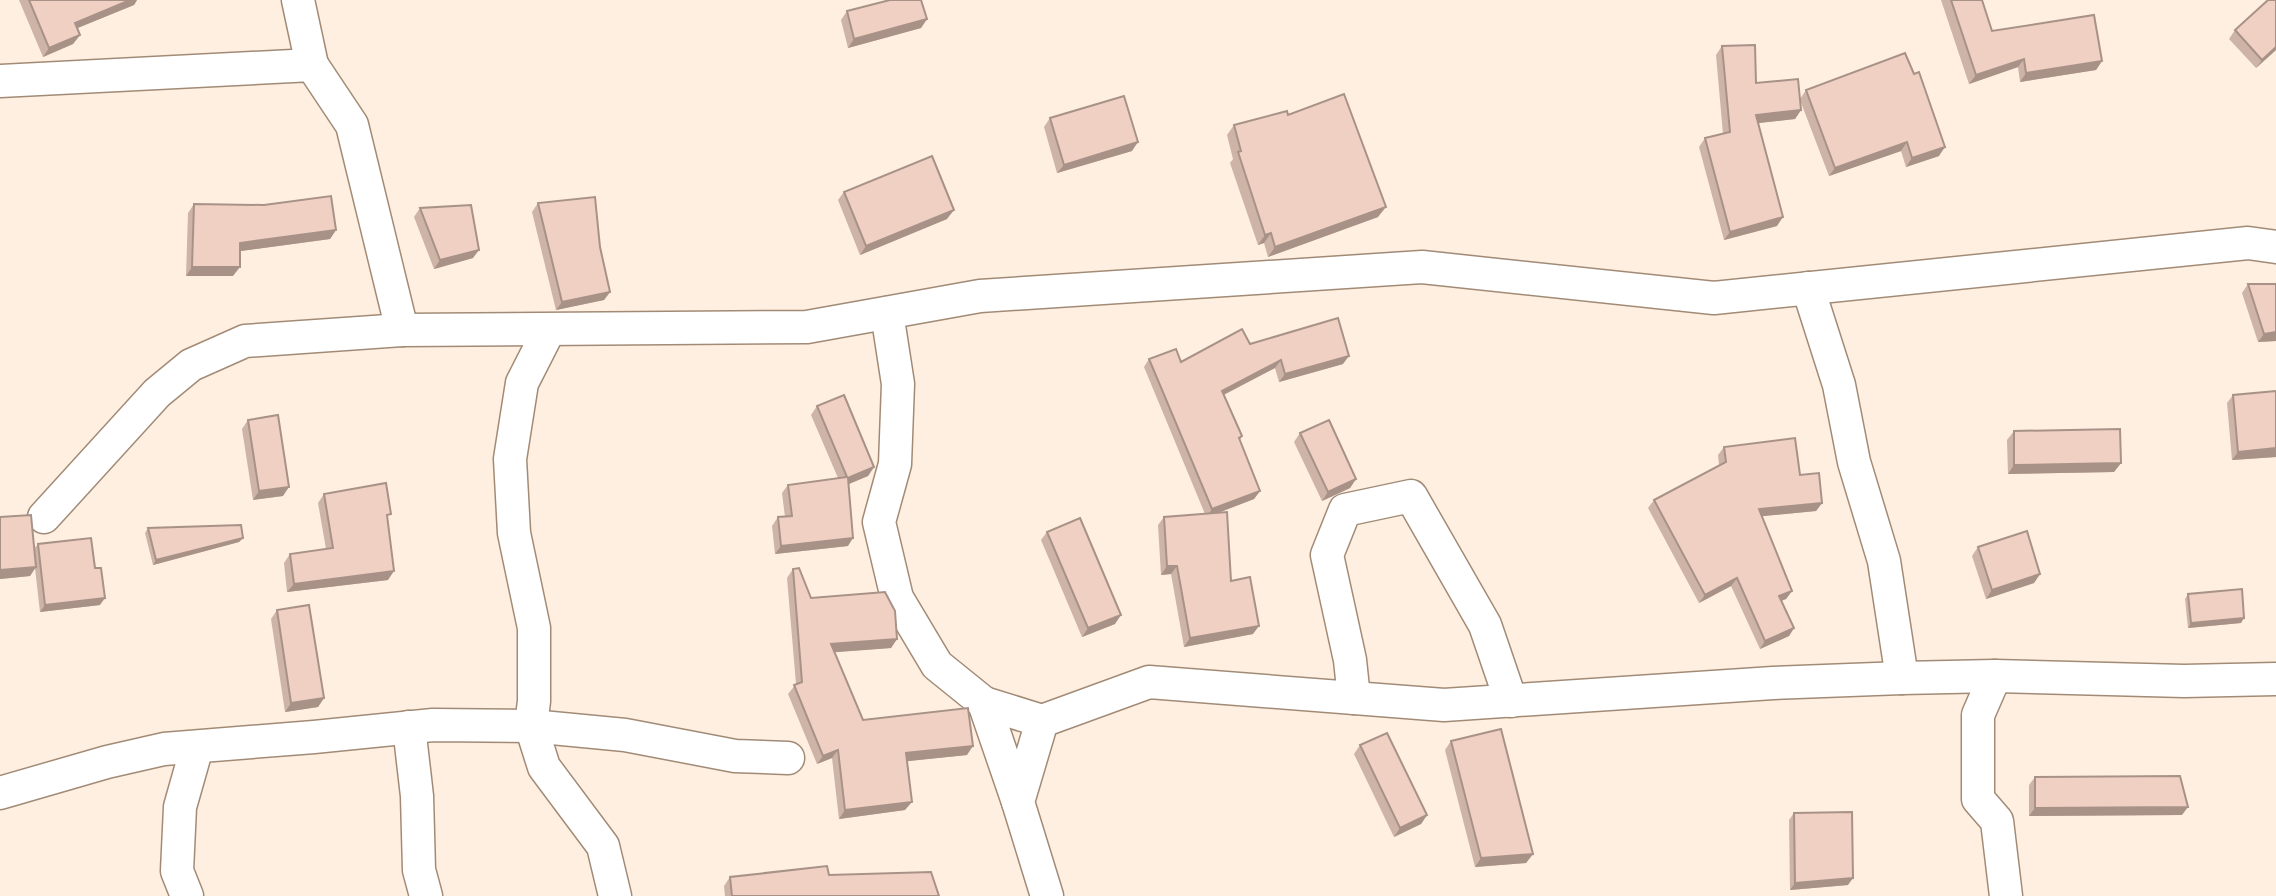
<svg xmlns="http://www.w3.org/2000/svg" width="2276" height="896" viewBox="0 0 2276 896" font-family="Barlow,sans-serif">
  <style>
    .lines { fill: none; stroke-linecap: round; stroke-linejoin: round }
    .minor-casing { stroke: #a28b76; stroke-width: 35 }
    .minor { stroke: #fff; stroke-width: 32 }
    .wall { fill: #ceb3a7 }
    .shaded-wall { fill: #a89288 }
    .building { fill: #f0d0c2; stroke: #a89288; stroke-width: 2 }
  </style>
  <rect width="100%" height="100%" fill="#feefe1"/>
  <g class="lines">
    <g class="minor-casing">
      <g id="minor">
        <path d="M 298,0 L 312,65"/>
        <path d="M 0,81 L 312,65 L 352,125 L 402,330"/>
        <path d="M 1808,288 L 1839,385 L 1854,462 L 1884,561 L 1902,678"/>
        <path d="M 887,313 L 898,384 L 895,464 L 879,522 L 897,598 L 937,665 L 984,703 L 1018,802"/>
        <path d="M 549,330 L 522,383 L 510,459 L 514,533 L 534,628 L 534,701 L 531,726 L 544,767 L 603,846 L 615,896"/>
        <path d="M 44,517 L 157,393 L 191,365 L 245,341 L 402,330 L 807,327 L 980,296 L 1422,267 L 1714,298 L 2248,243 L 2276,247"/>
        <path d="M 1995,676 L 1978,715 L 1978,799 L 1997,821 L 2006,896"/>
        <path d="M 1354,698 L 1350,660 L 1327,555 L 1345,510 L 1411,496 L 1485,625 L 1511,701"/>
        <path d="M 984,703 L 1042,721"/>
        <path d="M 409,727 L 417,796 L 419,870 L 426,896"/>
        <path d="M 0,793 L 107,762 L 164,749 L 314,737 L 433,725 L 531,726 L 625,735 L 735,756 L 788,758"/>
        <path d="M 187,896 L 177,871 L 180,807 L 197,747"/>
        <path d="M 1047,896 L 1018,802 L 1042,721 L 1149,682 L 1444,705 L 1773,683 L 1902,678 L 1995,676 L 2184,681 L 2276,679"/>
      </g>
    </g>
    <use href="#minor" class="minor"/>
  </g>
  <g class="wall">
    <path d="M 19,0 L 137,0 L 134,5 L 77,28 L 80,35 L 73,44 L 43,57 Z"/>
    <path d="M 1941,0 L 1982,0 L 1992,31 L 2102,61 L 2096,70 L 2020,82 L 2018,67 L 1969,84 Z"/>
    <path d="M 847,11 L 927,19 L 921,28 L 848,48 L 841,20 Z"/>
    <path d="M 2235,30 L 2276,50 L 2256,68 L 2229,39 Z"/>
    <path d="M 1722,46 L 1756,83 L 1800,99 L 1806,90 L 1939,156 L 1906,167 L 1901,151 L 1829,176 L 1800,100 L 1801,110 L 1795,119 L 1758,123 L 1777,226 L 1724,240 L 1699,147 L 1705,138 L 1723,134 L 1716,55 Z"/>
    <path d="M 1288,115 L 1378,217 L 1268,257 L 1264,243 L 1258,245 L 1230,163 L 1233,159 L 1227,135 L 1234,125 Z"/>
    <path d="M 1050,118 L 1132,151 L 1057,173 L 1044,127 Z"/>
    <path d="M 844,192 L 947,219 L 860,255 L 838,200 Z"/>
    <path d="M 538,203 L 600,247 L 610,292 L 604,300 L 556,310 L 532,212 Z"/>
    <path d="M 194,204 L 336,230 L 330,239 L 240,251 L 233,276 L 186,276 L 188,213 Z"/>
    <path d="M 420,208 L 473,258 L 434,269 L 414,217 Z"/>
    <path d="M 2248,284 L 2276,341 L 2258,342 L 2242,293 Z"/>
    <path d="M 1250,344 L 1343,364 L 1279,382 L 1275,368 L 1224,395 L 1242,436 L 1240,440 L 1260,491 L 1254,499 L 1218,513 L 1231,581 L 1253,634 L 1184,647 L 1171,574 L 1161,575 L 1158,525 L 1164,517 L 1205,514 L 1144,367 L 1149,359 L 1181,362 Z"/>
    <path d="M 2233,395 L 2276,457 L 2232,460 L 2227,403 Z"/>
    <path d="M 817,406 L 874,467 L 868,476 L 848,484 L 848,546 L 775,554 L 772,526 L 778,517 L 785,517 L 782,493 L 788,485 L 838,478 L 811,415 Z"/>
    <path d="M 248,420 L 283,496 L 253,500 L 242,429 Z"/>
    <path d="M 2014,431 L 2121,463 L 2114,472 L 2008,474 L 2007,440 Z"/>
    <path d="M 1300,433 L 1356,479 L 1350,488 L 1322,501 L 1294,442 Z"/>
    <path d="M 1724,447 L 1800,475 L 1822,503 L 1816,511 L 1762,516 L 1792,591 L 1786,599 L 1781,601 L 1794,628 L 1789,636 L 1760,649 L 1731,586 L 1699,603 L 1648,508 L 1654,500 L 1719,465 L 1718,455 Z"/>
    <path d="M 324,494 L 388,520 L 388,580 L 287,592 L 284,563 L 290,554 L 326,549 L 318,503 Z"/>
    <path d="M 0,517 L 34,549 L 38,544 L 100,605 L 40,612 L 35,568 L 30,576 L 0,579 Z"/>
    <path d="M 148,528 L 243,538 L 239,542 L 153,565 L 145,533 Z"/>
    <path d="M 1047,532 L 1115,624 L 1082,637 L 1041,540 Z"/>
    <path d="M 1978,547 L 2040,574 L 2034,583 L 1986,599 L 1972,556 Z"/>
    <path d="M 793,569 L 811,598 L 897,639 L 891,648 L 834,652 L 863,720 L 967,755 L 907,761 L 905,810 L 839,819 L 832,758 L 817,764 L 788,694 L 796,684 L 787,578 Z"/>
    <path d="M 2188,594 L 2241,623 L 2188,628 L 2185,599 Z"/>
    <path d="M 277,610 L 324,698 L 318,707 L 285,712 L 271,619 Z"/>
    <path d="M 1451,741 L 1533,854 L 1526,863 L 1475,867 L 1445,750 Z"/>
    <path d="M 1360,745 L 1427,815 L 1421,824 L 1394,837 L 1354,754 Z"/>
    <path d="M 2035,777 L 2182,815 L 2029,816 L 2029,785 Z"/>
    <path d="M 1794,813 L 1848,885 L 1790,890 L 1789,820 Z"/>
    <path d="M 829,875 L 939,896 L 725,896 L 724,886 L 730,877 Z"/>
  </g>
  <g class="shaded-wall">
    <path d="M 130,0 L 137,0 L 134,5 L 68,32 L 75,23 Z"/>
    <path d="M 927,19 L 921,28 L 848,48 L 854,39 Z"/>
    <path d="M 80,35 L 73,44 L 43,57 L 49,48 Z"/>
    <path d="M 2276,47 L 2276,50 L 2256,68 L 2262,60 Z"/>
    <path d="M 2024,59 L 2018,67 L 1969,84 L 1976,75 Z"/>
    <path d="M 2102,61 L 2096,70 L 2020,82 L 2026,73 Z"/>
    <path d="M 1801,110 L 1795,119 L 1750,124 L 1756,115 Z"/>
    <path d="M 1138,142 L 1132,151 L 1057,173 L 1064,165 Z"/>
    <path d="M 1907,142 L 1901,151 L 1829,176 L 1835,168 Z"/>
    <path d="M 1945,147 L 1939,156 L 1906,167 L 1912,158 Z"/>
    <path d="M 1386,207 L 1378,217 L 1268,257 L 1275,247 Z"/>
    <path d="M 954,210 L 947,219 L 860,255 L 866,246 Z"/>
    <path d="M 1783,217 L 1777,226 L 1724,240 L 1730,232 Z"/>
    <path d="M 336,230 L 330,239 L 234,252 L 240,243 Z"/>
    <path d="M 1271,233 L 1264,243 L 1258,245 L 1265,235 Z"/>
    <path d="M 479,250 L 473,258 L 434,269 L 440,260 Z"/>
    <path d="M 192,267 L 240,267 L 233,276 L 186,276 Z"/>
    <path d="M 610,292 L 604,300 L 556,310 L 562,302 Z"/>
    <path d="M 2276,332 L 2276,341 L 2258,342 L 2264,334 Z"/>
    <path d="M 1349,356 L 1343,364 L 1279,382 L 1285,374 Z"/>
    <path d="M 1281,360 L 1275,368 L 1217,398 L 1222,391 Z"/>
    <path d="M 2276,448 L 2276,457 L 2232,460 L 2238,452 Z"/>
    <path d="M 2121,463 L 2114,472 L 2008,474 L 2014,465 Z"/>
    <path d="M 874,467 L 868,476 L 842,487 L 848,478 Z"/>
    <path d="M 1356,479 L 1350,488 L 1322,501 L 1328,492 Z"/>
    <path d="M 289,487 L 283,496 L 253,500 L 259,491 Z"/>
    <path d="M 1260,491 L 1254,499 L 1207,517 L 1212,509 Z"/>
    <path d="M 1822,503 L 1816,511 L 1754,517 L 1759,509 Z"/>
    <path d="M 243,538 L 239,542 L 153,565 L 156,560 Z"/>
    <path d="M 853,538 L 848,546 L 775,554 L 781,546 Z"/>
    <path d="M 1167,566 L 1177,566 L 1171,574 L 1161,575 Z"/>
    <path d="M 36,567 L 30,576 L 0,579 L 0,570 Z"/>
    <path d="M 394,571 L 388,580 L 287,592 L 294,584 Z"/>
    <path d="M 2040,574 L 2034,583 L 1986,599 L 1992,590 Z"/>
    <path d="M 1737,578 L 1731,586 L 1699,603 L 1705,595 Z"/>
    <path d="M 1792,591 L 1786,599 L 1773,604 L 1779,596 Z"/>
    <path d="M 105,598 L 100,605 L 40,612 L 45,605 Z"/>
    <path d="M 1121,615 L 1115,624 L 1082,637 L 1088,628 Z"/>
    <path d="M 2244,618 L 2241,623 L 2188,628 L 2191,623 Z"/>
    <path d="M 1259,626 L 1253,634 L 1184,647 L 1190,638 Z"/>
    <path d="M 1794,628 L 1789,636 L 1760,649 L 1765,641 Z"/>
    <path d="M 897,639 L 891,648 L 825,653 L 831,644 Z"/>
    <path d="M 324,698 L 318,707 L 285,712 L 291,703 Z"/>
    <path d="M 973,746 L 967,755 L 900,762 L 906,753 Z"/>
    <path d="M 838,750 L 832,758 L 817,764 L 823,756 Z"/>
    <path d="M 912,802 L 905,810 L 839,819 L 845,810 Z"/>
    <path d="M 2188,807 L 2182,815 L 2029,816 L 2035,808 Z"/>
    <path d="M 1427,815 L 1421,824 L 1394,837 L 1400,828 Z"/>
    <path d="M 1533,854 L 1526,863 L 1475,867 L 1481,858 Z"/>
    <path d="M 1853,878 L 1848,885 L 1790,890 L 1795,883 Z"/>
  </g>
  <g class="building">
    <path d="M 29,0 L 130,0 L 75,23 L 80,35 L 49,48 Z"/>
    <path d="M 890,0 L 921,0 L 927,19 L 854,39 L 847,11 Z"/>
    <path d="M 1951,0 L 1982,0 L 1992,31 L 2094,15 L 2102,61 L 2026,73 L 2024,59 L 1976,75 Z"/>
    <path d="M 2268,0 L 2276,0 L 2276,47 L 2262,60 L 2235,30 Z"/>
    <path d="M 1755,45 L 1756,83 L 1798,79 L 1801,110 L 1756,115 L 1783,217 L 1730,232 L 1705,138 L 1730,132 L 1722,46 Z"/>
    <path d="M 1905,53 L 1914,74 L 1919,72 L 1945,147 L 1912,158 L 1907,142 L 1835,168 L 1806,90 Z"/>
    <path d="M 1344,94 L 1386,207 L 1275,247 L 1271,233 L 1265,235 L 1238,152 L 1241,151 L 1234,125 L 1287,111 L 1288,115 Z"/>
    <path d="M 1124,96 L 1138,142 L 1064,165 L 1050,118 Z"/>
    <path d="M 932,156 L 954,210 L 866,246 L 844,192 Z"/>
    <path d="M 331,196 L 336,230 L 240,243 L 240,267 L 192,267 L 194,204 L 264,205 Z"/>
    <path d="M 595,197 L 600,247 L 610,292 L 562,302 L 538,203 Z"/>
    <path d="M 471,205 L 479,250 L 440,260 L 420,208 Z"/>
    <path d="M 2248,284 L 2276,284 L 2276,332 L 2264,334 Z"/>
    <path d="M 1338,318 L 1349,356 L 1285,374 L 1281,360 L 1222,391 L 1242,436 L 1239,438 L 1260,491 L 1212,509 L 1149,359 L 1176,349 L 1181,362 L 1242,329 L 1250,344 Z"/>
    <path d="M 2276,391 L 2276,448 L 2238,452 L 2233,395 Z"/>
    <path d="M 844,395 L 874,467 L 848,478 L 853,538 L 781,546 L 778,517 L 792,516 L 788,485 L 847,477 L 817,406 Z"/>
    <path d="M 278,415 L 289,487 L 259,491 L 248,420 Z"/>
    <path d="M 1329,420 L 1356,479 L 1328,492 L 1300,433 Z"/>
    <path d="M 2120,429 L 2121,463 L 2014,465 L 2014,431 Z"/>
    <path d="M 1795,438 L 1800,475 L 1819,473 L 1822,503 L 1759,509 L 1792,591 L 1779,596 L 1794,628 L 1765,641 L 1737,578 L 1705,595 L 1654,500 L 1726,462 L 1724,447 Z"/>
    <path d="M 386,483 L 391,514 L 387,515 L 394,571 L 294,584 L 290,554 L 333,548 L 324,494 Z"/>
    <path d="M 1227,512 L 1231,581 L 1250,577 L 1259,626 L 1190,638 L 1177,566 L 1167,566 L 1164,517 Z"/>
    <path d="M 31,515 L 36,567 L 0,570 L 0,517 Z"/>
    <path d="M 1080,518 L 1121,615 L 1088,628 L 1047,532 Z"/>
    <path d="M 241,525 L 243,538 L 156,560 L 148,528 Z"/>
    <path d="M 2027,531 L 2040,574 L 1992,590 L 1978,547 Z"/>
    <path d="M 91,538 L 95,568 L 101,568 L 105,598 L 45,605 L 38,544 Z"/>
    <path d="M 799,568 L 811,598 L 885,592 L 895,611 L 897,639 L 831,644 L 863,720 L 968,708 L 973,746 L 906,753 L 912,802 L 845,810 L 838,750 L 823,756 L 794,685 L 802,682 L 793,569 Z"/>
    <path d="M 2242,589 L 2244,618 L 2191,623 L 2188,594 Z"/>
    <path d="M 309,605 L 324,698 L 291,703 L 277,610 Z"/>
    <path d="M 1501,729 L 1533,854 L 1481,858 L 1451,741 Z"/>
    <path d="M 1387,733 L 1427,815 L 1400,828 L 1360,745 Z"/>
    <path d="M 2180,776 L 2188,807 L 2035,808 L 2035,777 Z"/>
    <path d="M 1852,812 L 1853,878 L 1795,883 L 1794,813 Z"/>
    <path d="M 827,866 L 829,875 L 931,872 L 939,896 L 732,896 L 730,877 Z"/>
  </g>
</svg>
